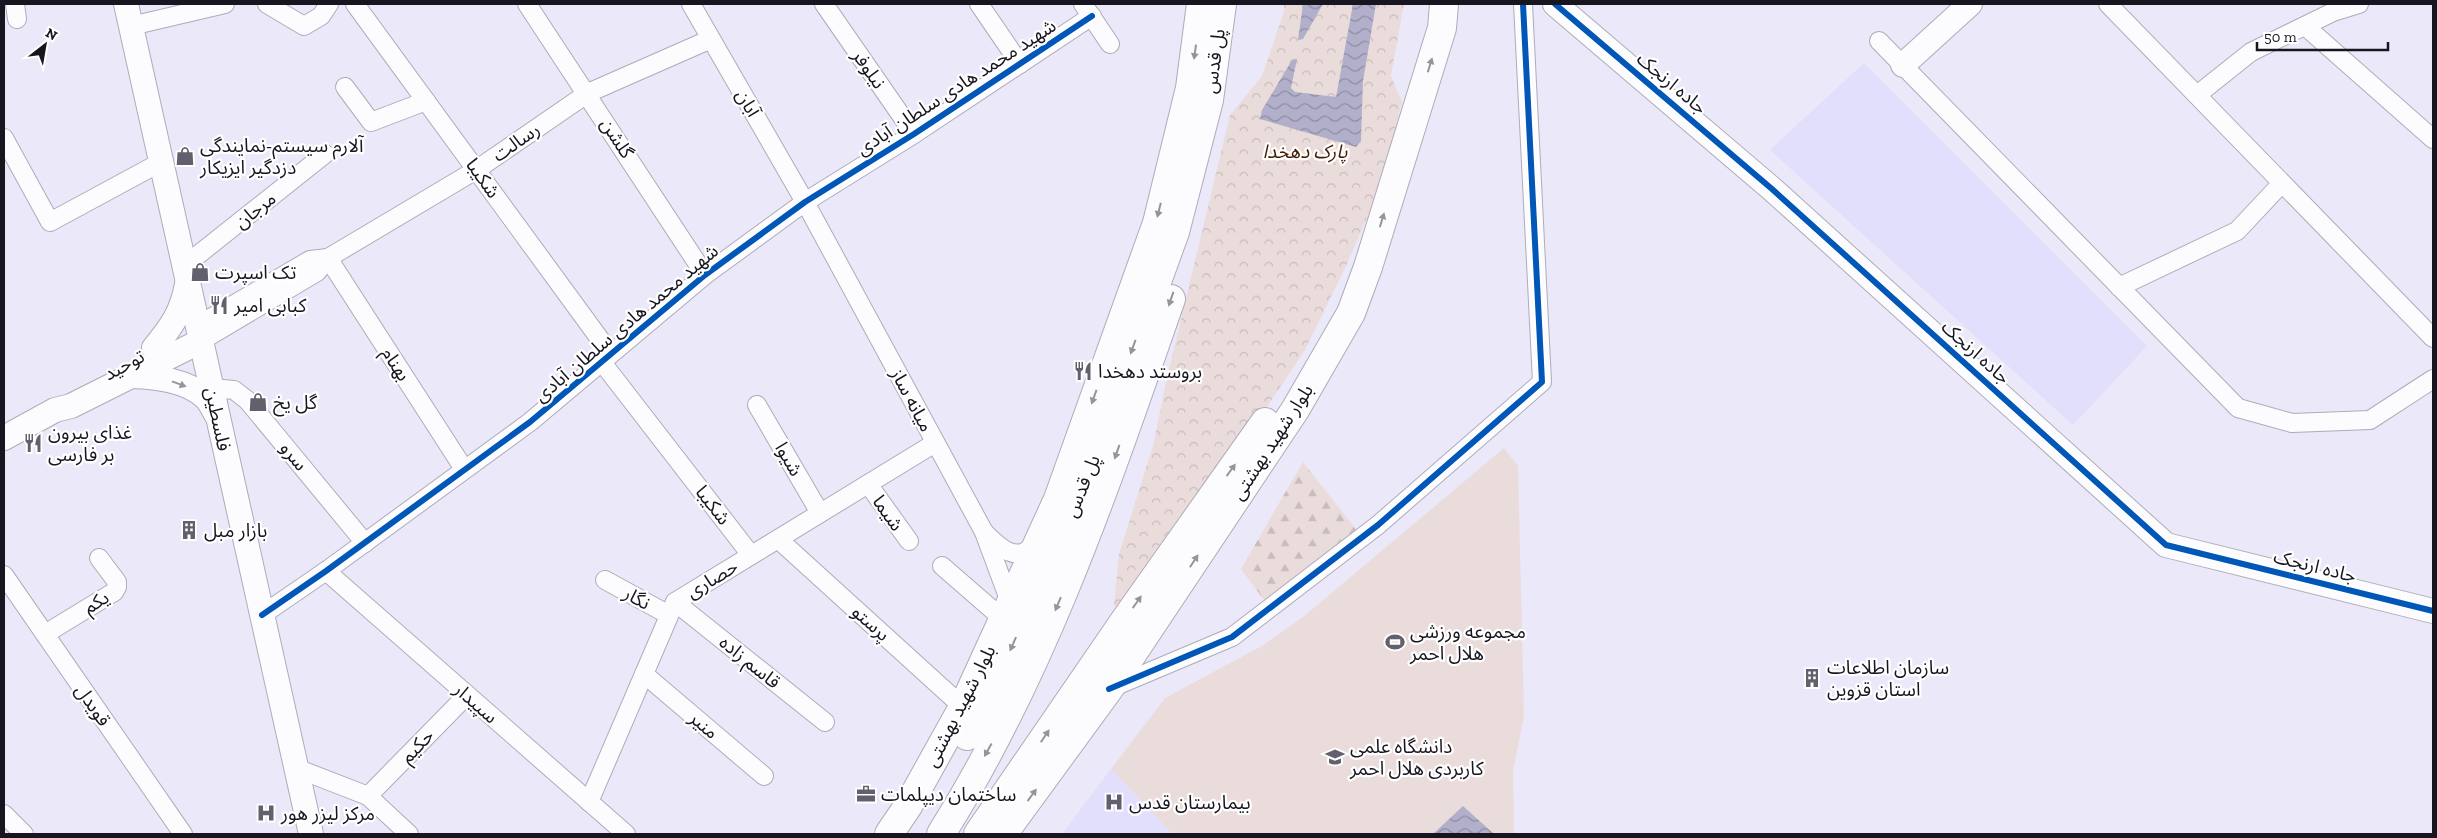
<svg xmlns="http://www.w3.org/2000/svg" width="2437" height="838" viewBox="0 0 2437 838" font-family="'Zilla Slab','Noto Sans Arabic',serif">
  <style>
    .built { fill: #e1dffb }
    .grass { fill: #ebdcdc }
    .forest { fill: url(#forest-firs) }
    .park { fill: url(#park-crowns) }
    .water { fill: url(#water-waves) }
    .lines { fill: none; stroke-linecap: round; stroke-linejoin: round }
    .street-casing { stroke: #adacb8; stroke-width: 20 }
    .secondary-casing { stroke: #adacb8; stroke-width: 26 }
    .primary-casing { stroke: #adacb8; stroke-width: 30 }
    .street { stroke: #fcfcfe; stroke-width: 18 }
    .secondary { stroke: #fcfcfe; stroke-width: 24 }
    .primary { stroke: #fcfcfe; stroke-width: 28 }
    .cycleway-casing { stroke: #fff; stroke-width: 9 }
    .cycleway { stroke: #0057b8; stroke-width: 6 }
    .oneway { fill: #95949a }
    .labels { text-anchor: middle; dominant-baseline: central; stroke-width: 4.5; stroke-linejoin: round; paint-order: stroke }
    .street-label { font-size: 19px; fill: #171620; stroke: #fff }
    .poi-label { font-size: 19px; fill: #171620; stroke: #fff; text-anchor: start }
    .park-label { font-size: 19px; font-style: italic; fill: #471d00; stroke: #fff }
  </style>
  <defs>
    <pattern id="forest-firs" width="22" height="20" patternUnits="userSpaceOnUse" patternTransform="scale(1.25)"><rect width="22" height="20" fill="#ebdcdc"/><path d="M5 1l3.5 6h-7zM16 11l3.5 6h-7z" fill="#c9bcbc"/></pattern>
    <pattern id="park-crowns" width="20" height="18" patternUnits="userSpaceOnUse" patternTransform="scale(1.25)"><rect width="20" height="18" fill="#ebdcdc"/><path d="M2 6a3 3 0 1 1 6 0M12 15a3 3 0 1 1 6 0" fill="none" stroke="#c9bcbc"/></pattern>
    <pattern id="water-waves" width="16" height="10" patternUnits="userSpaceOnUse" patternTransform="scale(1.25)"><rect width="16" height="10" fill="#b1afca"/><path d="M0 5q4-4 8 0t8 0" fill="none" stroke="#8f8da4"/></pattern>
  </defs>
  <rect width="100%" height="100%" fill="#eae8f9"/>
  <g class="built">
    <path d="M 1864,63 L 2147,346 L 2073,425 L 1770,150 Z"/>
    <path d="M 1111,769 L 1173,834 L 1062,834 Z"/>
  </g>
  <path class="grass" d="M 1504,448 L 1518,466 L 1524,716 L 1513,771 L 1514,834 L 1173,834 L 1111,769 L 1165,698 L 1260,647 L 1303,617 Z"/>
  <path class="forest" d="M 1303,462 L 1362,537 L 1270,608 L 1241,569 Z"/>
  <path class="park" d="M 1284,4 L 1404,4 L 1391,76 L 1402,102 L 1380,187 L 1347,264 L 1305,350 L 1232,459 L 1118,609 L 1114,605 L 1119,554 L 1153,446 L 1167,378 L 1230,115 L 1262,76 L 1284,12 Z"/>
  <g class="water">
    <path d="M 1303,4 L 1323,4 L 1303,39 L 1298,40 Z"/>
    <path d="M 1353,4 L 1376,4 L 1363,81 L 1361,141 L 1356,147 L 1260,119 L 1262,110 L 1292,60 L 1297,59 L 1291,88 L 1295,92 L 1336,97 Z"/>
    <path d="M 1463,806 L 1494,834 L 1433,834 Z"/>
  </g>
  <g class="lines">
    <g class="street-casing">
      <g id="street">
        <path d="M 15,4 L 17,19"/>
        <path d="M 267,4 L 304,26 L 321,16 L 329,4"/>
        <path d="M 355,4 L 610,353"/>
        <path d="M 527,4 L 705,275"/>
        <path d="M 691,4 L 805,202 L 984,532 L 1010,602"/>
        <path d="M 824,4 L 914,134"/>
        <path d="M 979,4 L 1020,64"/>
        <path d="M 1083,4 L 1110,44"/>
        <path d="M 2108,4 L 2433,338"/>
        <path d="M 131,26 L 225,4"/>
        <path d="M 2305,26 L 2433,139"/>
        <path d="M 1879,41 L 2238,408 L 2292,423 L 2370,420 L 2433,379"/>
        <path d="M 345,87 L 371,122 L 426,101"/>
        <path d="M 2197,95 L 2251,52 L 2333,12 L 2359,4"/>
        <path d="M 4,138 L 50,222 L 161,162"/>
        <path d="M 328,258 L 464,469"/>
        <path d="M 184,266 L 325,154"/>
        <path d="M 2119,287 L 2237,231 L 2282,183"/>
        <path d="M 197,326 L 310,260 L 328,258"/>
        <path d="M 201,341 L 317,272 L 328,258 L 476,170 L 588,93 L 711,39"/>
        <path d="M 601,361 L 751,555"/>
        <path d="M 211,388 L 234,390 L 247,400 L 365,543"/>
        <path d="M 757,405 L 820,513"/>
        <path d="M 868,484 L 909,541"/>
        <path d="M 984,532 C 1000,548 1017,565 1036,543"/>
        <path d="M 778,539 L 963,707"/>
        <path d="M 942,566 L 1003,619"/>
        <path d="M 326,571 L 626,834"/>
        <path d="M 4,575 L 183,834"/>
        <path d="M 605,580 L 669,615"/>
        <path d="M 675,602 L 825,722"/>
        <path d="M 262,615 L 326,571 L 530,422 L 705,275 L 805,202 L 914,134 L 1092,16"/>
        <path d="M 45,634 L 114,592 L 117,587 L 117,582 L 99,558"/>
        <path d="M 644,674 L 764,776"/>
        <path d="M 1111,688 L 1232,637 L 1378,525 L 1542,382 L 1523,4"/>
        <path d="M 296,768 L 368,796 L 409,834"/>
        <path d="M 368,796 L 467,695"/>
        <path d="M 589,802 L 675,602 L 935,443"/>
        <path d="M 4,814 L 24,834"/>
      </g>
    </g>
    <g class="secondary-casing">
      <g id="secondary">
        <path d="M 126,4 L 311,834"/>
        <path d="M 1555,4 L 1772,189 L 2166,545 L 2433,611"/>
        <path d="M 1903,65 L 1970,4"/>
        <path d="M 154,348 C 172,326 182,312 187,284"/>
        <path d="M 132,376 C 156,377 187,380 206,398 C 210,402 213,409 216,414"/>
        <path d="M 4,438 L 55,410 L 71,406 L 201,341"/>
      </g>
    </g>
    <g class="primary-casing">
      <g id="primary">
        <path d="M 967,736 L 992,691 L 1080,494 L 1175,232 L 1209,100 L 1222,4"/>
        <path d="M 889,834 L 908,806 L 963,707 L 1058,499 L 1157,223 L 1190,88 L 1201,4"/>
        <path d="M 941,834 C 1045,669 1107,482 1171,299"/>
        <path d="M 978,834 L 1125,620 L 1265,422"/>
        <path d="M 1003,834 L 1109,689 L 1295,410 L 1351,313 L 1368,267 L 1442,28 L 1444,4"/>
      </g>
    </g>
    <use href="#street" class="street"/>
    <use href="#secondary" class="secondary"/>
    <use href="#primary" class="primary"/>
    <g class="cycleway-casing">
      <g id="cycleway">
        <path d="M 1555,4 L 1772,189 L 2166,545 L 2433,611"/>
        <path d="M 262,615 L 326,571 L 530,422 L 705,275 L 805,202 L 914,134 L 1092,16"/>
        <path d="M 1109,689 L 1232,637 L 1378,525 L 1542,382 L 1523,4"/>
      </g>
    </g>
    <use href="#cycleway" class="cycleway"/>
  </g>
  <defs><path id="oneway-solid" d="M-6-.8H1V-3.2L6.5 0L1 3.2V.8H-6Z" transform="scale(1.25)"/></defs>
  <g class="oneway">
    <use href="#oneway-solid" transform="translate(1195 52) rotate(98)"/>
    <use href="#oneway-solid" transform="translate(1430 65) rotate(-73)"/>
    <use href="#oneway-solid" transform="translate(1159 210) rotate(104)"/>
    <use href="#oneway-solid" transform="translate(1382 220) rotate(-73)"/>
    <use href="#oneway-solid" transform="translate(1171 299) rotate(109)"/>
    <use href="#oneway-solid" transform="translate(1133 347) rotate(110)"/>
    <use href="#oneway-solid" transform="translate(179 384) rotate(20)"/>
    <use href="#oneway-solid" transform="translate(1094 397) rotate(110)"/>
    <use href="#oneway-solid" transform="translate(1117 452) rotate(109)"/>
    <use href="#oneway-solid" transform="translate(1231 470) rotate(-54)"/>
    <use href="#oneway-solid" transform="translate(1194 561) rotate(-57)"/>
    <use href="#oneway-solid" transform="translate(1137 602) rotate(-55)"/>
    <use href="#oneway-solid" transform="translate(1058 604) rotate(113)"/>
    <use href="#oneway-solid" transform="translate(1013 644) rotate(114)"/>
    <use href="#oneway-solid" transform="translate(1045 736) rotate(-56)"/>
    <use href="#oneway-solid" transform="translate(988 750) rotate(119)"/>
    <use href="#oneway-solid" transform="translate(1032 795) rotate(-54)"/>
  </g>
  <defs>
    <g id="shop-bare" transform="scale(1.5)"><path d="M-5-2.5h2.3a2.7 3.5 0 0 1 5.4 0H5L5.5 6h-11ZM-1.5-2.5h3a1.5 2.3 0 0 0-3 0Z" fill="#61606c" stroke="#fff" stroke-width="2.5" paint-order="stroke"/></g>
    <g id="restaurant-bare" transform="scale(1.5)"><path d="M-5-6h1v4h1v-4h1v4h1v-4h1v5L-1.5 .5V6h-2V.5L-5-1ZM5-6V6H3V1.5H1.5Q1.5-4 5-6Z" fill="#61606c" stroke="#fff" stroke-width="2.5" paint-order="stroke"/></g>
    <g id="building-bare" transform="scale(1.5)"><path d="M-4-6H4V6H1V3H-1V6H-4ZM-2.5-4.3h1.7v1.8h-1.7ZM.8-4.3h1.7v1.8H.8ZM-2.5-1h1.7V.8h-1.7ZM.8-1h1.7V.8H.8Z" fill="#61606c" stroke="#fff" stroke-width="2.5" paint-order="stroke"/></g>
    <g id="stadium-bare" transform="scale(1.5)"><path d="M0-5a6.5 5 0 1 0 0 10a6.5 5 0 1 0 0-10ZM-3.5-1.8h7v3.6h-7Z" fill="#61606c" stroke="#fff" stroke-width="2.5" paint-order="stroke"/></g>
    <g id="university-bare" transform="scale(1.5)"><path d="M0-5L7-2L0 1L-7-2ZM-4 1L0 2.5L4 1V4Q0 6-4 4Z" fill="#61606c" stroke="#fff" stroke-width="2.5" paint-order="stroke"/></g>
    <g id="office-bare" transform="scale(1.5)"><path d="M-6-3h4V-5.5h4V-3h4V5H-6ZM-1-4.5V-3h2v-1.5ZM-6 0V1H6V0Z" fill="#61606c" stroke="#fff" stroke-width="2.5" paint-order="stroke"/></g>
    <g id="hospital-bare" transform="scale(1.5)"><path d="M-5-5h3v3.5h4V-5h3V5h-3V1.5h-4V5h-3Z" fill="#61606c" stroke="#fff" stroke-width="2.5" paint-order="stroke"/></g>
  </defs>
  <g fill-rule="evenodd">
    <use href="#shop-bare" x="185" y="156"/>
    <use href="#shop-bare" x="200" y="272"/>
    <use href="#restaurant-bare" x="219" y="305"/>
    <use href="#restaurant-bare" x="1083" y="371"/>
    <use href="#shop-bare" x="258" y="402"/>
    <use href="#restaurant-bare" x="33" y="443"/>
    <use href="#building-bare" x="189" y="530"/>
    <use href="#stadium-bare" x="1395" y="642"/>
    <use href="#building-bare" x="1812" y="678"/>
    <use href="#university-bare" x="1335" y="757"/>
    <use href="#office-bare" x="866" y="794"/>
    <use href="#hospital-bare" x="1114" y="802"/>
    <use href="#hospital-bare" x="266" y="813"/>
  </g>
  <g class="labels">
    <g class="street-label">
      <text transform="translate(1214 61) rotate(-82)">پل قدس</text>
      <text transform="translate(869 69) rotate(55)">نیلوفر</text>
      <text transform="translate(1672 83) rotate(40)">جاده ارنجک</text>
      <text transform="translate(956 87) rotate(-33)">شهید محمد هادی سلطان آبادی</text>
      <text transform="translate(748 103) rotate(60)">آبان</text>
      <text transform="translate(617 138) rotate(57)">گلشن</text>
      <text transform="translate(516 142) rotate(-35)">رسالت</text>
      <text transform="translate(483 178) rotate(54)">شکیبا</text>
      <text transform="translate(255 210) rotate(-38)">مرجان</text>
      <text transform="translate(626 323) rotate(-40)">شهید محمد هادی سلطان آبادی</text>
      <text transform="translate(1976 352) rotate(42)">جاده ارنجک</text>
      <text transform="translate(396 364) rotate(57)">بهنام</text>
      <text transform="translate(124 365) rotate(-29)">توحید</text>
      <text transform="translate(912 400) rotate(62)">میانه ساز</text>
      <text transform="translate(218 419) rotate(78)">فلسطین</text>
      <text transform="translate(1272 442) rotate(-57)">بلوار شهید بهشتی</text>
      <text transform="translate(294 456) rotate(51)">سرو</text>
      <text transform="translate(789 459) rotate(60)">شیوا</text>
      <text transform="translate(1082 486) rotate(-68)">پل قدس</text>
      <text transform="translate(713 505) rotate(52)">شکیبا</text>
      <text transform="translate(888 513) rotate(55)">شیما</text>
      <text transform="translate(2315 566) rotate(14)">جاده ارنجک</text>
      <text transform="translate(712 579) rotate(-31)">حصاری</text>
      <text transform="translate(637 598) rotate(29)">نگار</text>
      <text transform="translate(96 602) rotate(-32)">یکم</text>
      <text transform="translate(871 623) rotate(42)">پرستو</text>
      <text transform="translate(750 662) rotate(39)">قاسم زاده</text>
      <text transform="translate(476 703) rotate(41)">سپیدار</text>
      <text transform="translate(93 705) rotate(55)">قویدل</text>
      <text transform="translate(960 706) rotate(-63)">بلوار شهید بهشتی</text>
      <text transform="translate(704 725) rotate(40)">منیر</text>
      <text transform="translate(417 746) rotate(-46)">حکیم</text>
    </g>
    <g class="poi-label">
      <text x="200" y="145">آلارم سیستم-نمایندگی<tspan x="200" dy="22">دزدگیر ایزیکار</tspan></text>
      <text x="215" y="272">تک اسپرت</text>
      <text x="234" y="305">کبابی امیر</text>
      <text x="1098" y="371">بروستد دهخدا</text>
      <text x="273" y="402">گل یخ</text>
      <text x="48" y="432">غذای بیرون<tspan x="48" dy="22">بر فارسی</tspan></text>
      <text x="204" y="530">بازار مبل</text>
      <text x="1410" y="631">مجموعه ورزشی<tspan x="1410" dy="22">هلال احمر</tspan></text>
      <text x="1827" y="667">سازمان اطلاعات<tspan x="1827" dy="22">استان قزوین</tspan></text>
      <text x="1350" y="746">دانشگاه علمی<tspan x="1350" dy="22">کاربردی هلال احمر</tspan></text>
      <text x="881" y="794">ساختمان دیپلمات</text>
      <text x="1129" y="802">بیمارستان قدس</text>
      <text x="281" y="813">مرکز لیزر هور</text>
    </g>
    <g class="park-label">
      <text x="1305" y="151">پارک دهخدا</text>
    </g>
  </g>
  <rect width="2437" height="838" fill="none" stroke="#171620" stroke-width="10"/>
  <g transform="translate(45 45) rotate(31)" stroke="#ffffff" stroke-width="4" paint-order="stroke">
  <path d="M0-4L9 19L0 12L-9 19Z" fill="#171620"/>
  <text y="-8" font-size="14" font-weight="bold" text-anchor="middle" fill="#171620">N</text>
  </g>
  <path d="M2257 42v8h131v-8" fill="none" stroke="#171620" stroke-width="2.5"/>
  <text x="2264" y="42" font-size="15" fill="#171620" stroke="#ffffff" stroke-width="4" paint-order="stroke">50 m</text>
</svg>
